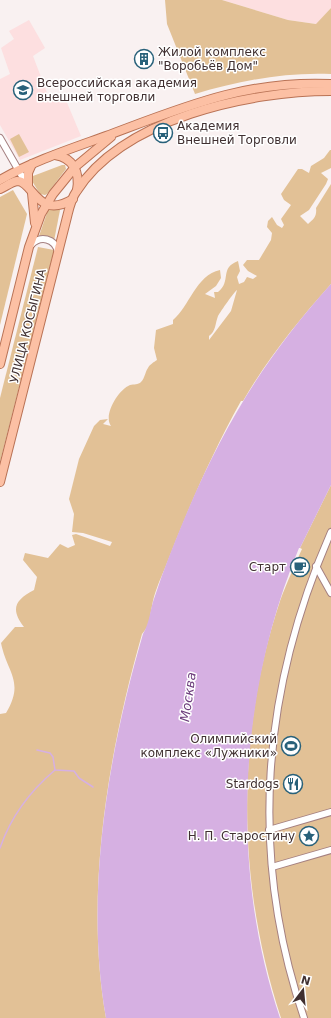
<svg xmlns="http://www.w3.org/2000/svg" width="331" height="1018" viewBox="0 0 331 1018" font-family="'DejaVu Sans',sans-serif">
  <style>
    .built { fill: #fddfe0 }
    .green { fill: #e2c196; fill-rule: evenodd }
    .water { fill: #d6b0e2 }
    .lines { fill: none; stroke-linecap: round; stroke-linejoin: round }
    .stream { stroke: #d6b0e2; stroke-width: 1.5 }
    .minor-casing { stroke: #a58081; stroke-width: 8 }
    .major-casing { stroke: #b97255; stroke-width: 10 }
    .minor { stroke: #fff; stroke-width: 6 }
    .major { stroke: #fcc0a4; stroke-width: 8 }
    .labels { text-anchor: middle; dominant-baseline: central; stroke-width: 3; stroke-linejoin: round; paint-order: stroke }
    .poi-label { font-size: 12px; fill: #403031; stroke: #fff; text-anchor: end }
    .street-label { font-size: 12px; fill: #403031; stroke: #fff }
    .water-label { font-size: 13px; font-style: italic; fill: #6d3e7c; stroke: #fff }
  </style>
  <rect width="100%" height="100%" fill="#f9f1f1"/>
  <g class="built">
    <path d="M 222,0 L 331,0 L 331,8 L 317,24 L 288,20 Z"/>
    <path d="M 29,20 L 45,48 L 33,56 L 49,98 L 63,93 L 81,136 L 20,160 L 0,125 L 0,79 L 10,74 L 1,48 L 14,39 L 9,31 Z"/>
  </g>
  <g class="green">
    <path d="M 165,0 L 222,0 L 288,20 L 316,24 L 331,8 L 331,74 C 284,72 239,81 195,94 L 167,24 Z"/>
    <path d="M 19,134 L 29,152 L 19,157 L 10,139 Z"/>
    <path d="M 330,150 L 331,150 L 331,168 L 321,173 L 328,179 L 326,184 L 309,210 L 300,216 L 308,224 C 314,219 317,216 316,208 L 331,184 L 331,284 C 298,321 268,358 243,401 L 241,401 C 211,455 187,511 165,568 C 160,580 154,593 152,606 C 150,615 150,626 142,634 C 108,754 84,894 106,1018 L 0,1018 L 0,714 L 6,713 C 25,681 7,673 1,643 L 15,627 L 24,627 C 10,609 15,600 34,590 L 37,577 L 23,560 L 25,553 L 48,558 L 60,544 L 68,548 L 75,545 L 72,535 L 76,534 L 110,546 L 112,542 L 83,533 L 72,532 L 74,514 L 69,499 L 79,459 L 94,426 L 100,420 L 108,419 L 103,424 L 111,426 C 103,415 118,390 130,385 C 134,384 138,385 141,382 C 145,378 145,372 148,368 C 149,365 154,362 157,360 L 154,348 L 156,330 L 173,324 L 173,320 C 189,307 196,275 220,270 L 221,278 L 216,286 L 205,294 L 215,298 L 214,292 L 218,292 C 232,281 219,268 238,261 L 240,271 L 237,277 L 239,284 L 244,282 L 247,277 L 253,279 L 257,276 L 248,271 L 243,265 L 247,260 L 259,260 L 271,240 L 272,233 L 267,227 L 268,221 L 272,217 L 277,225 L 282,228 L 284,225 L 281,219 L 291,205 L 284,200 L 281,194 L 298,169 L 302,169 L 309,173 L 311,166 L 324,158 ZM 237,290 L 231,311 L 209,340 L 209,336 C 216,331 215,324 218,316 C 221,311 234,292 237,290 Z"/>
    <path d="M 62,165 L 65,165 L 66,169 L 47,194 L 45,195 L 40,194 L 32,181 L 33,176 Z"/>
    <path d="M 13,190 L 27,214 L 0,325 L 0,197 Z"/>
    <path d="M 48,210 L 60,210 L 54,241 L 39,236 Z"/>
    <path d="M 38,247 L 54,250 L 0,462 L 0,398 Z"/>
    <path d="M 331,485 L 331,1018 L 281,1018 C 237,884 235,735 280,601 C 287,582 294,567 302,549 L 300,548 Z"/>
  </g>
  <path class="water" d="M 331,284 L 331,485 L 300,548 L 299,548 C 239,693 229,867 280,1018 L 106,1018 C 84,894 108,754 143,634 C 150,622 150,609 155,596 C 163,571 173,546 183,522 C 221,430 264,358 331,284 Z"/>
  <g class="lines">
    <g class="stream">
      <path d="M 37,750 L 50,753 L 53,757 L 55,770 L 74,771 L 79,778 L 93,787"/>
      <path d="M 0,848 C 11,816 29,792 55,770"/>
    </g>
    <g class="minor-casing">
      <g id="minor">
        <path d="M 0,138 L 27,185"/>
        <path d="M 31,245 C 40,235 55,238 58,252"/>
        <path d="M 316,566 L 331,593"/>
        <path d="M 269,830 L 331,812"/>
        <path d="M 272,867 L 331,850"/>
        <path d="M 304,1018 C 248,854 262,689 331,532"/>
      </g>
    </g>
    <g class="major-casing">
      <g id="major">
        <path d="M 55,155 C 74,158 80,173 77,190"/>
        <path d="M 0,180 C 33,161 70,149 106,136 C 184,107 246,80 331,84"/>
        <path d="M 28,186 L 28,173 L 32,164"/>
        <path d="M 0,189 C 5,187 11,182 17,181 C 33,180 37,221 73,199"/>
        <path d="M 32,193 L 35,223"/>
        <path d="M 0,364 L 29,247 L 41,214 L 53,194 L 75,167 L 111,137"/>
        <path d="M 0,482 L 67,217 C 69,209 71,199 76,192 C 123,118 250,91 331,91"/>
      </g>
    </g>
    <use href="#minor" class="minor"/>
    <use href="#major" class="major"/>
  </g>
  <defs>
    <g id="building-ring" transform="scale(1)"><circle r="9.5" fill="#fff" stroke="#28617a" stroke-width="1.5"/><path d="M-4-6H4V6H1V3H-1V6H-4ZM-2.5-4.3h1.7v1.8h-1.7ZM.8-4.3h1.7v1.8H.8ZM-2.5-1h1.7V.8h-1.7ZM.8-1h1.7V.8H.8Z" fill="#28617a"/></g>
    <g id="university-ring" transform="scale(1)"><circle r="9.5" fill="#fff" stroke="#28617a" stroke-width="1.5"/><path d="M0-5L7-2L0 1L-7-2ZM-4 1L0 2.5L4 1V4Q0 6-4 4Z" fill="#28617a"/></g>
    <g id="bus-ring" transform="scale(1)"><circle r="9.5" fill="#fff" stroke="#28617a" stroke-width="1.5"/><path d="M-5-6H5V4H4V6H2V4H-2V6H-4V4H-5ZM-3.5-4V0h7V-4ZM-3.5 1.2v1.5H-2V1.2ZM2 1.2v1.5H3.5V1.2Z" fill="#28617a"/></g>
    <g id="cafe-ring" transform="scale(1)"><circle r="9.5" fill="#fff" stroke="#28617a" stroke-width="1.5"/><path d="M-5.5-4.5H6V0H3Q3 3.5 0 3.5H-2.5Q-5.5 3.5-5.5 0ZM3-3.2v2h1.7v-2ZM-6 4.5H4V6H-6Z" fill="#28617a"/></g>
    <g id="stadium-ring" transform="scale(1)"><circle r="9.5" fill="#fff" stroke="#28617a" stroke-width="1.5"/><path d="M0-5a6.5 5 0 1 0 0 10a6.5 5 0 1 0 0-10ZM-3.5-1.8h7v3.6h-7Z" fill="#28617a"/></g>
    <g id="restaurant-ring" transform="scale(1)"><circle r="9.5" fill="#fff" stroke="#28617a" stroke-width="1.5"/><path d="M-5-6h1v4h1v-4h1v4h1v-4h1v5L-1.5 .5V6h-2V.5L-5-1ZM5-6V6H3V1.5H1.5Q1.5-4 5-6Z" fill="#28617a"/></g>
    <g id="sight-ring" transform="scale(1)"><circle r="9.5" fill="#fff" stroke="#28617a" stroke-width="1.5"/><path d="M0-6L1.8-2.2L6-1.7L2.9 1.2L3.7 5.4L0 3.3L-3.7 5.4L-2.9 1.2L-6-1.7L-1.8-2.2Z" fill="#28617a"/></g>
  </defs>
  <g fill-rule="evenodd">
    <use href="#building-ring" x="144" y="59"/>
    <use href="#university-ring" x="23" y="90"/>
    <use href="#bus-ring" x="163" y="133"/>
    <use href="#cafe-ring" x="300" y="567"/>
    <use href="#stadium-ring" x="291" y="746"/>
    <use href="#restaurant-ring" x="293" y="784"/>
    <use href="#sight-ring" x="309" y="836"/>
  </g>
  <g class="labels">
    <g class="poi-label">
      <text x="158" y="52" text-anchor="start">Жилой комплекс<tspan x="158" dy="14">"Воробьёв Дом"</tspan></text>
      <text x="37" y="83" text-anchor="start">Всероссийская академия<tspan x="37" dy="14">внешней торговли</tspan></text>
      <text x="177" y="126" text-anchor="start">Академия<tspan x="177" dy="14">Внешней Торговли</tspan></text>
      <text x="286" y="567">Старт</text>
      <text x="277" y="739">Олимпийский<tspan x="277" dy="14">комплекс «Лужники»</tspan></text>
      <text x="279" y="784">Stardogs</text>
      <text x="295" y="836">Н. П. Старостину</text>
    </g>
    <g class="street-label">
      <text transform="translate(28 326) rotate(-76)">УЛИЦА КОСЫГИНА</text>
    </g>
    <g class="water-label">
      <text transform="translate(188 697) rotate(-82)">Москва</text>
    </g>
  </g>
  <g transform="translate(303 990) rotate(16)" stroke="#ffffff" stroke-width="3" paint-order="stroke">
  <path d="M0-3L7 15L0 10L-7 15Z" fill="#403031"/>
  <text y="-6" font-size="11" font-weight="bold" text-anchor="middle" fill="#403031">N</text>
  </g>
</svg>
